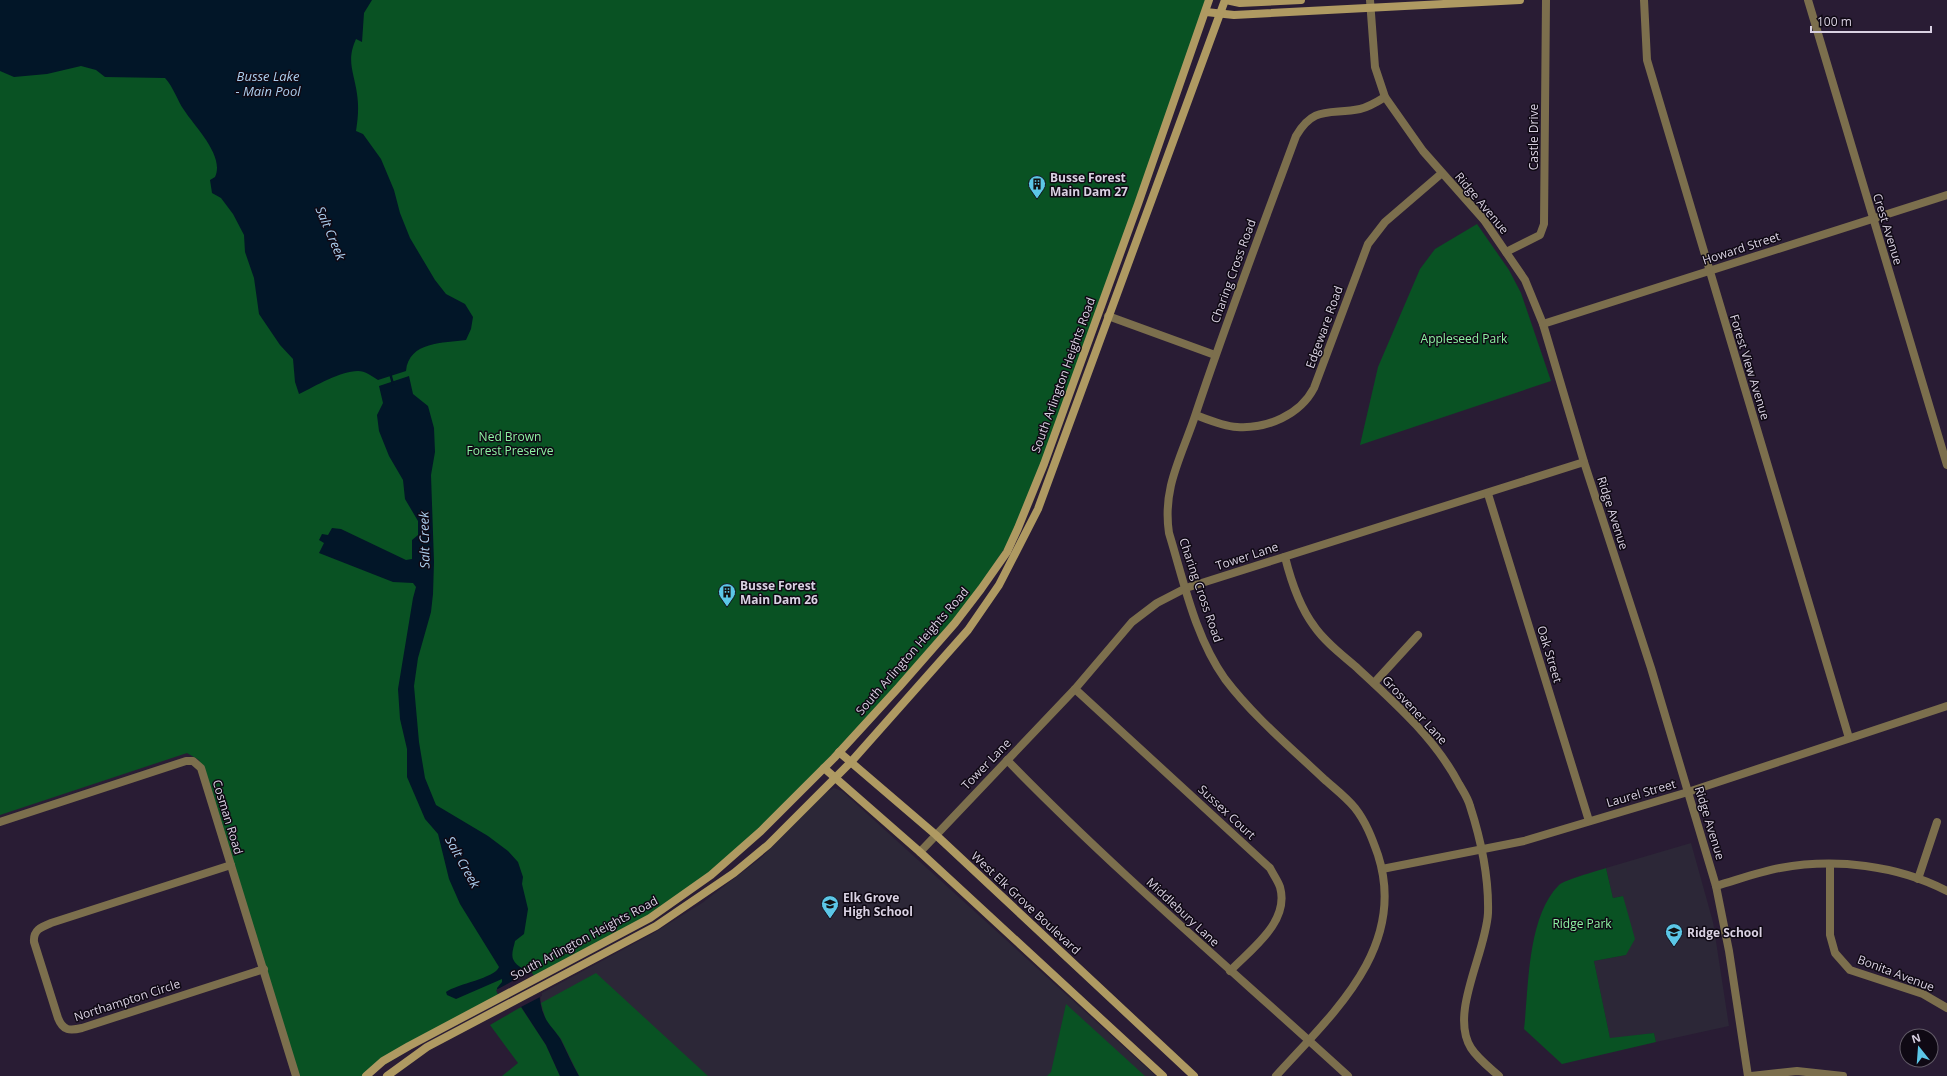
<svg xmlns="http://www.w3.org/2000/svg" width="1947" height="1076" viewBox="0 0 1947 1076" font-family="'Open Sans',sans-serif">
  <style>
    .education { fill: #2c2737 }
    .green { fill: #095223 }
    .water { fill: #021628 }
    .pier { fill: #291c34 }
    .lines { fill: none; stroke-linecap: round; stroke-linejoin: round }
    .stream { stroke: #021628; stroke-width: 2.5 }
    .street { stroke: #7c6f4d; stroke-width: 8 }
    .secondary { stroke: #af9a62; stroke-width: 8 }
    .labels { text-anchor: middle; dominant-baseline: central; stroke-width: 3; stroke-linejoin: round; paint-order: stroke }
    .street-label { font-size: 12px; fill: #d9d1e2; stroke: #0f0914 }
    .poi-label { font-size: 12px; font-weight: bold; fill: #d9d1e2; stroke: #0f0914; text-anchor: start }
    .park-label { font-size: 12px; fill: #8ef3a3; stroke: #0f0914 }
    .water-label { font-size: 13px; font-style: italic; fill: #acceee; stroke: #0f0914 }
  </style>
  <rect width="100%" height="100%" fill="#291c34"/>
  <g class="education">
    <path d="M 834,788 L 842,791 L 1156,1076 L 579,1076 L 542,1011 L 540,994 L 652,934 L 702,903 L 761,858 L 825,793 Z"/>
    <path d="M 1691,843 L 1713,922 L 1729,1026 L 1656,1042 L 1654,1033 L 1610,1039 L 1594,961 L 1626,955 L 1623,896 L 1613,898 L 1606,868 Z"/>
  </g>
  <g class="green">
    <path d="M 0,0 L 1209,0 L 1018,528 L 955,623 L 754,838 L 650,918 L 502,994 L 366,1076 L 296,1076 L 199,760 L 187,753 L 0,815 Z"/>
    <path d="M 1477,224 L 1509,270 L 1521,293 L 1551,381 L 1360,445 L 1378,367 L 1420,269 L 1435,249 Z"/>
    <path d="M 1606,868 L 1613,898 L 1623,896 L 1635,939 L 1626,955 L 1594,961 L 1610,1038 L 1654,1033 L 1656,1042 L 1562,1064 L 1524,1029 C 1529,986 1527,917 1559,885 C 1564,880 1597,871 1606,868 Z"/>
    <path d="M 596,973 L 708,1076 L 579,1076 L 561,1039 L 546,1021 L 541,1003 Z"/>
    <path d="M 1066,1004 L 1145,1076 L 1047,1076 L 1051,1072 Z"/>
    <path d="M 521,1007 L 546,1045 L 560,1076 L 502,1076 L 518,1063 L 490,1025 Z"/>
  </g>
  <g class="water">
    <path d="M 0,0 L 372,0 L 364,13 L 362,42 L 356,39 C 346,61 354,72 357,94 C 359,107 358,118 356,131 L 363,134 L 381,159 L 394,190 L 400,213 L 410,238 L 435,280 L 446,294 L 465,304 L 473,317 L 471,329 L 466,340 C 444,343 409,341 406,371 L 378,380 C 372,376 365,371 358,371 C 340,371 316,386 299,394 L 295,382 L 293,359 L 280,345 L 259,314 L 254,278 L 245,252 L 244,235 L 233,214 L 221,198 L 212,193 L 210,180 L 215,177 C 225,156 195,127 184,110 C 177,100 174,88 165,78 L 105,77 L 96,70 L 81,66 L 47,74 L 14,77 L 0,71 Z"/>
    <path d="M 409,376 L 413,394 L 428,406 L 434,428 L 435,452 L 431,475 L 434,562 L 433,594 L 431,612 L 418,658 L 414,686 L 419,742 L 425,778 L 436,805 L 488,836 L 508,851 L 518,862 L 523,877 L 522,884 L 528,909 L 524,934 L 515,941 C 514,947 511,953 513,959 C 517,969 528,968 534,976 C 541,988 538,1002 544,1015 C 548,1025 556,1031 561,1040 C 567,1052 572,1064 579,1076 L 560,1076 L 546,1045 L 516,999 L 498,992 L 497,988 L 502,982 L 502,979 L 456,999 L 447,995 L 446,992 C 457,984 495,978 499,967 L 460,904 L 449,879 L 438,834 L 425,819 L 407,777 L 407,749 L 400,719 L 398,689 L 413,598 L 416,587 L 413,583 L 393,582 L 319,553 L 324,543 L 319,540 L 322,534 L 328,535 L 332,528 L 341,529 L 406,560 L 412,559 L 412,540 L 418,535 L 418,521 L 405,499 L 403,480 L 389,456 L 379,431 L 377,415 L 383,403 L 379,386 Z"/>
  </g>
  <path class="pier" d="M 531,971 L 540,986 L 542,996 L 519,1008 L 515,1000 L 510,997 L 498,995 L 496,990 Z"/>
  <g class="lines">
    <path class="stream" d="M 390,373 L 393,384"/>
    <g class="street">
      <path d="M 1370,0 L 1375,67 L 1385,97 L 1423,151 L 1484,220 L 1525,280 L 1543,324 L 1584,462 L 1651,668 L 1716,886 L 1729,951 L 1748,1076"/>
      <path d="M 1644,0 L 1647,60 L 1849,738"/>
      <path d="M 1808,0 L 1947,465"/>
      <path d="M 1506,252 L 1540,235 L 1544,224 L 1546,0"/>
      <path d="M 1108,316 L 1215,355"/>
      <path d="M 1543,324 L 1947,195"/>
      <path d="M 1196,415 C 1209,420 1223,426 1237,427 C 1267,429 1300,415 1314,388 L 1368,244 L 1385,222 L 1442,173"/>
      <path d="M 1488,494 L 1589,821"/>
      <path d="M 1285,557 C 1291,581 1299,606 1314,626 C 1325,642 1341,654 1355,666 C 1394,702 1435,738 1459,784 C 1463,791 1468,798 1470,806 C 1481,840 1489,877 1488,913 C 1486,953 1449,1013 1471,1048 C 1478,1059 1490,1068 1499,1076"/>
      <path d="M 1374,683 L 1418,635"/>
      <path d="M 1075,689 L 1270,868 C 1273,874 1278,881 1280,887 C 1290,922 1251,949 1230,971"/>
      <path d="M 1007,760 C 1115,871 1233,971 1348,1076"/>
      <path d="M 0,822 L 186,761 L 193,761 L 201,768 L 296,1076"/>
      <path d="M 920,852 L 1075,689 L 1132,622 L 1157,603 L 1186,588 L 1584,462"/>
      <path d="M 1830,864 L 1830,935 L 1835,953 L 1850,970 L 1923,994 L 1947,1008"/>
      <path d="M 231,865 L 51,923 C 41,927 33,930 34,942 L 58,1018 C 63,1031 70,1031 82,1028 L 264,969"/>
      <path d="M 1382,869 L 1524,841 L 1688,792 L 1947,706"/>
      <path d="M 1918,879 L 1937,822"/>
      <path d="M 1716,886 C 1737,880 1759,872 1780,868 C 1835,858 1897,865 1947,891"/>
      <path d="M 1276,1076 C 1332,1014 1408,948 1378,855 C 1372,838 1366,822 1355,808 C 1346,797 1334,788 1324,779 C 1290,747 1253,716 1225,679 C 1195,637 1184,582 1169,533 C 1162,487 1182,456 1196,413 C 1227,320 1262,228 1296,136 C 1314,105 1330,115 1360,109 C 1369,107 1377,102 1385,97"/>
      <path d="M 1751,1076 L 1797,1071 L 1843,1076"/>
    </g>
    <g class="secondary">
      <path d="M 1226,0 L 1240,3 L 1301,0"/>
      <path d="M 1206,12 L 1234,15 L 1520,0"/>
      <path d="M 839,752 L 936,835 L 1194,1076"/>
      <path d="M 824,768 L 920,852 L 1163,1076"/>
      <path d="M 366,1076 L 383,1061 L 409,1046 L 650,918 L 711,875 L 761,831 L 834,758 L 899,687 L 955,623 L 981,589 L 1007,552 L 1018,528 L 1044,464 L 1138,204 L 1209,0"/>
      <path d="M 387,1076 L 427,1047 L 656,926 L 734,873 L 768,845 L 851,762 L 968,630 L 999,585 L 1038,509 L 1225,0"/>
    </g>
  </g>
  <defs>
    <g id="building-pin" transform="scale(0.9)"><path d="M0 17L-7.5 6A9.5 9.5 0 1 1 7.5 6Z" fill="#5cc7e7" stroke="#0f0914"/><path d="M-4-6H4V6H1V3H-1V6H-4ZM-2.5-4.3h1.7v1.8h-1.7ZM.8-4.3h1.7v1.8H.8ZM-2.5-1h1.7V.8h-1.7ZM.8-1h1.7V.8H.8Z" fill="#111"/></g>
    <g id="school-pin" transform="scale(0.9)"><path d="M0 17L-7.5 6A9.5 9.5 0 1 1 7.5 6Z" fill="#5cc7e7" stroke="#0f0914"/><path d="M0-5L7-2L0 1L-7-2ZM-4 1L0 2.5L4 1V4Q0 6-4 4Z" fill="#111"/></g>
  </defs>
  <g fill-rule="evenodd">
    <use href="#building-pin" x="1037" y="184"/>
    <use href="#building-pin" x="727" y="592"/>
    <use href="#school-pin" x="830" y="904"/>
    <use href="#school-pin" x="1674" y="932"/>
  </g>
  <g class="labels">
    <g class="street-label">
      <text transform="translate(1533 137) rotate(-90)">Castle Drive</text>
      <text transform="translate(1482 203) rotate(50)">Ridge Avenue</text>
      <text transform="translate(1888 229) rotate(73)">Crest Avenue</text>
      <text transform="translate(1741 248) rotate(-18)">Howard Street</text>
      <text transform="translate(1233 271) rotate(-70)">Charing Cross Road</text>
      <text transform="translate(1324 327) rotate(-70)">Edgeware Road</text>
      <text transform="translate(1750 367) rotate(73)">Forest View Avenue</text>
      <text transform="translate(1063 375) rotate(-70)">South Arlington Heights Road</text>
      <text transform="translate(1613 513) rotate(72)">Ridge Avenue</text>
      <text transform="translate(1247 556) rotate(-18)">Tower Lane</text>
      <text transform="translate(1201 590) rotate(71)">Charing Cross Road</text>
      <text transform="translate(912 651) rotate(-49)">South Arlington Heights Road</text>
      <text transform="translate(1550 654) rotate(73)">Oak Street</text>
      <text transform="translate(1415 710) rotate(47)">Grosvener Lane</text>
      <text transform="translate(986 764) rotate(-46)">Tower Lane</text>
      <text transform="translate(1641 793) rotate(-16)">Laurel Street</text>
      <text transform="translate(1227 812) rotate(43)">Sussex Court</text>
      <text transform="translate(228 817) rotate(73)">Cosman Road</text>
      <text transform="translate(1710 823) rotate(73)">Ridge Avenue</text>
      <text transform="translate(1026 903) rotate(43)">West Elk Grove Boulevard</text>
      <text transform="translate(1183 912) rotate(43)">Middlebury Lane</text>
      <text transform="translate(584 938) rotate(-28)">South Arlington Heights Road</text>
      <text transform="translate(1896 973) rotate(21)">Bonita Avenue</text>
      <text transform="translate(127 1000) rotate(-18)">Northampton Circle</text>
    </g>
    <g class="poi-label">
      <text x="1050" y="177">Busse Forest<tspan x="1050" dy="14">Main Dam 27</tspan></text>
      <text x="740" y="585">Busse Forest<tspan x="740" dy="14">Main Dam 26</tspan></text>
      <text x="843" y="897">Elk Grove<tspan x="843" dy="14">High School</tspan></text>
      <text x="1687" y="932">Ridge School</text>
    </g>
    <g class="park-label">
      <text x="1464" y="338">Appleseed Park</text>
      <text x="510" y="436">Ned Brown<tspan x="510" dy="14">Forest Preserve</tspan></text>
      <text x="1582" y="923">Ridge Park</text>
    </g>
    <g class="water-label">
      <text x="268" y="76">Busse Lake<tspan x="268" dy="15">- Main Pool</tspan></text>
      <text transform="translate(331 233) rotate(67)">Salt Creek</text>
      <text transform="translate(424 540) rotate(-91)">Salt Creek</text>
      <text transform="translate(463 862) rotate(61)">Salt Creek</text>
    </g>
  </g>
  <g transform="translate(1919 1048) rotate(343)"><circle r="19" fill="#0f0914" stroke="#605966"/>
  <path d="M0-3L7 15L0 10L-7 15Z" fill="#5cc7e7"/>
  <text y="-6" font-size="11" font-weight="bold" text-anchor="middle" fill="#d9d1e2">N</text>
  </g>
  <path d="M1811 26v6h120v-6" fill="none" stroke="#d9d1e2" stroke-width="2"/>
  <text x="1817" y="26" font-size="12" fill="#d9d1e2" stroke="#0f0914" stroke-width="3" paint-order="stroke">100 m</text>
</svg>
